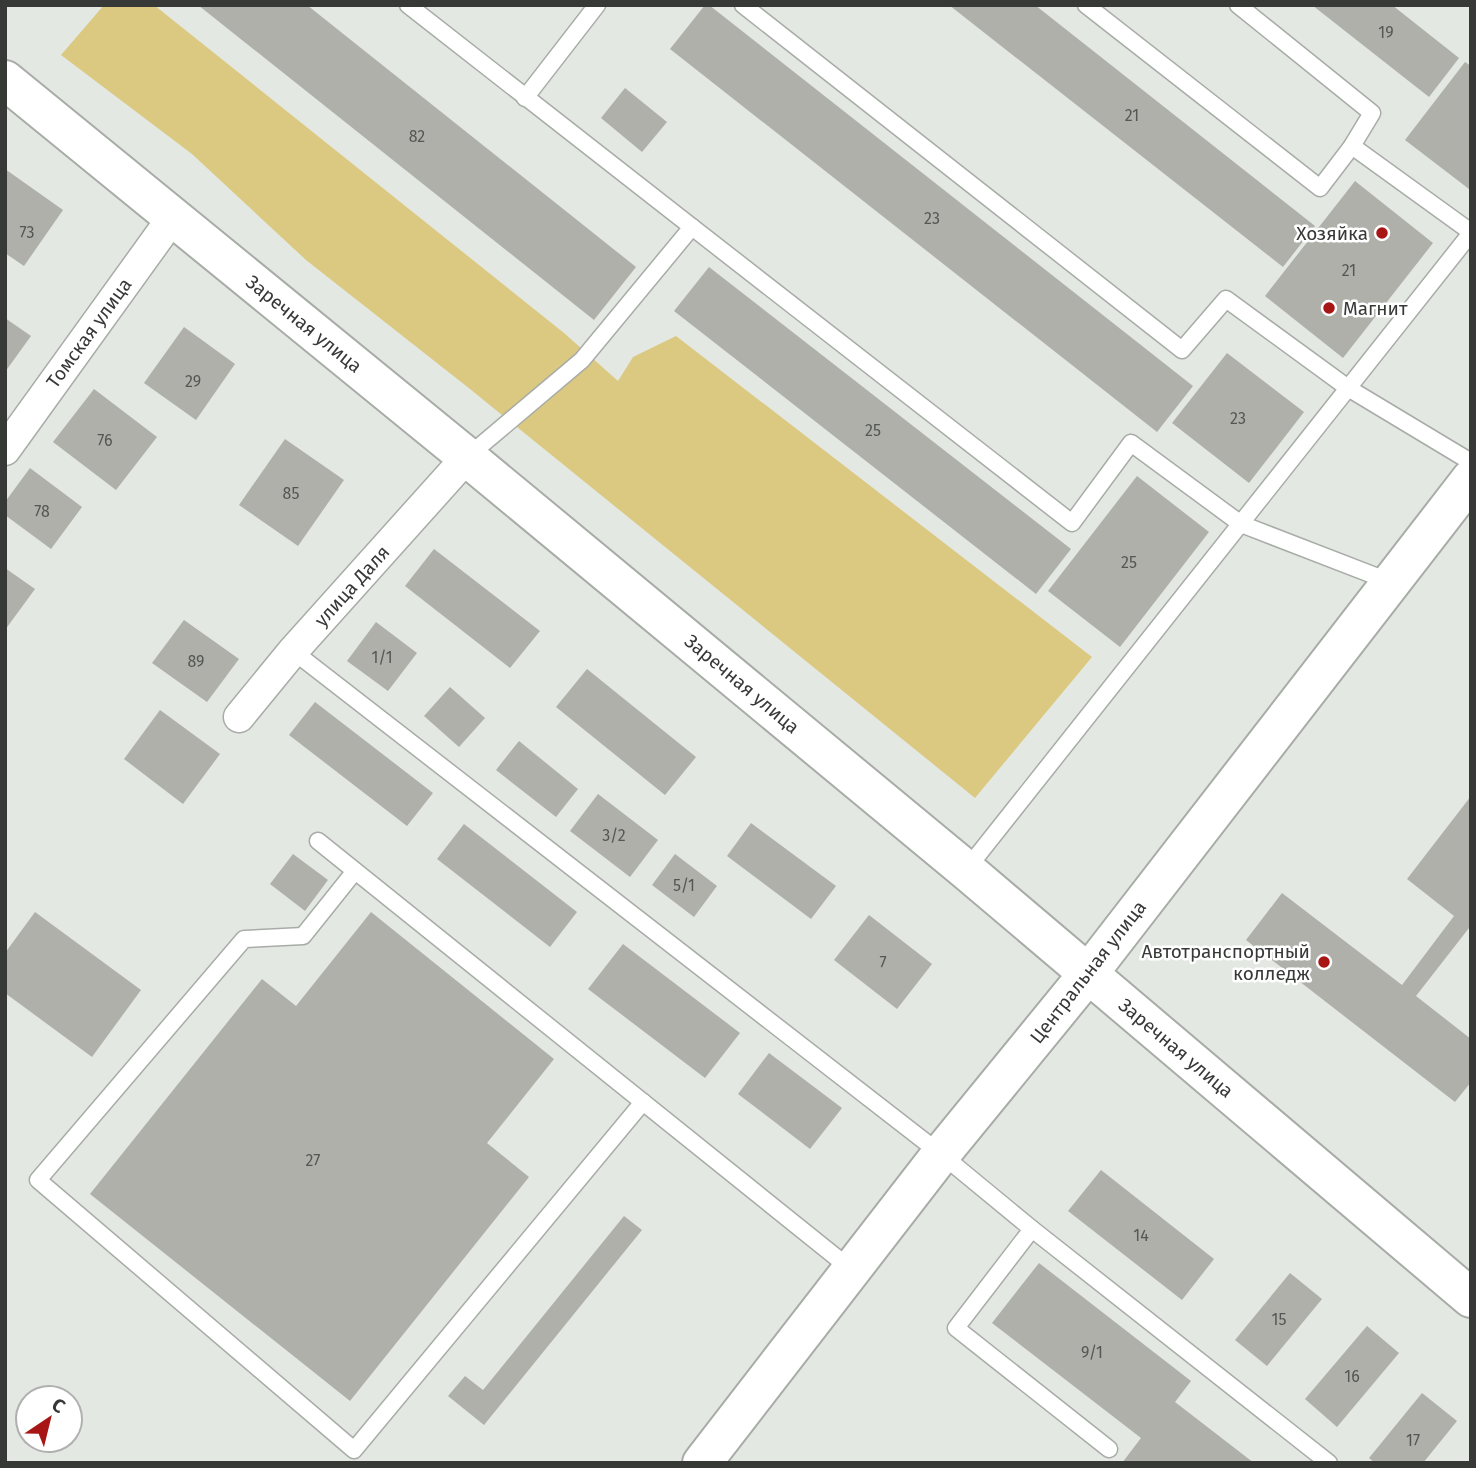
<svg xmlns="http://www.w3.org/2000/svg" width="1476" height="1468" viewBox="0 0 1476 1468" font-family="'Fira Sans',sans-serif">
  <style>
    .green { fill: #dbc881 }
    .building { fill: #afb0aa }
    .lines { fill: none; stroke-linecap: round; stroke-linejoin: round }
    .lane-casing { stroke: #a8aca7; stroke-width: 19 }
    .street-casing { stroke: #a8aca7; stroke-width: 33 }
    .secondary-casing { stroke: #a8aca7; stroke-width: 42 }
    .lane { stroke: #fff; stroke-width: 16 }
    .street { stroke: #fff; stroke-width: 30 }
    .secondary { stroke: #fff; stroke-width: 38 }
    .poi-dot { fill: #a81515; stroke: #fff; stroke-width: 2.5 }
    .labels { text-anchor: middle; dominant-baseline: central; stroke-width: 5; stroke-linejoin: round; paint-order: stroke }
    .number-label { font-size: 16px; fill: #555754 }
    .poi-label { font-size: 19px; fill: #373937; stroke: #fff; text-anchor: end }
    .street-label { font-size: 19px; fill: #373937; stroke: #fff }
  </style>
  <rect width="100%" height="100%" fill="#e3e8e2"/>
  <path class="green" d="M 104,5 L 154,5 L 564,333 L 618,381 L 633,357 L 676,336 L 1092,657 L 975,798 L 470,389 L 306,260 L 192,154 L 61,55 Z"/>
  <g class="building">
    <path d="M 198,5 L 307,5 L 636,267 L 594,320 Z"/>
    <path d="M 705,5 L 709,5 L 1193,386 L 1157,432 L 670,49 Z"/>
    <path d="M 949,5 L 1035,5 L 1315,226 L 1283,267 Z"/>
    <path d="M 1312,5 L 1392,5 L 1459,58 L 1429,97 Z"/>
    <path d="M 1465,62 L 1471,66 L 1471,186 L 1469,189 L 1405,140 Z"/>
    <path d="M 625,88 L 667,122 L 642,152 L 601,118 Z"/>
    <path d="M 5,169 L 63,210 L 24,266 L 5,253 Z"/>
    <path d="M 1355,181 L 1433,243 L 1343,358 L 1265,296 Z"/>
    <path d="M 709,267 L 1071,549 L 1036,594 L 674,311 Z"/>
    <path d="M 5,318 L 31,336 L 5,372 Z"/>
    <path d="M 184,327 L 235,364 L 196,420 L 144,383 Z"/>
    <path d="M 1227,353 L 1304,412 L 1249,483 L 1172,423 Z"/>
    <path d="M 94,389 L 157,437 L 116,490 L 53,442 Z"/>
    <path d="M 285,439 L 344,480 L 298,546 L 239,505 Z"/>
    <path d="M 30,468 L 82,507 L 51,549 L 5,515 L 5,502 Z"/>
    <path d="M 1137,476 L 1209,532 L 1120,647 L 1048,591 Z"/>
    <path d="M 434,549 L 540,631 L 510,668 L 405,586 Z"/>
    <path d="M 5,568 L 35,589 L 5,630 Z"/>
    <path d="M 184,620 L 239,659 L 207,702 L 152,663 Z"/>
    <path d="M 376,622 L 417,653 L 388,691 L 347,661 Z"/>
    <path d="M 587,669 L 696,757 L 665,795 L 556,707 Z"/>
    <path d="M 450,687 L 485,718 L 459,747 L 424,716 Z"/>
    <path d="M 315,702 L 433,793 L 407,826 L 289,735 Z"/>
    <path d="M 160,710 L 220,754 L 183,804 L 124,759 Z"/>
    <path d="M 519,741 L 578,789 L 556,817 L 496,770 Z"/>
    <path d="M 598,794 L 658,840 L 630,877 L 570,831 Z"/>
    <path d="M 1471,796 L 1471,929 L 1469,928 L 1416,996 L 1471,1039 L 1471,1082 L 1455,1102 L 1246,940 L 1282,893 L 1402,985 L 1454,916 L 1407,879 Z"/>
    <path d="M 751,823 L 836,886 L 811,919 L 727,856 Z"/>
    <path d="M 464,824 L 577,912 L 550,947 L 437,859 Z"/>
    <path d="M 293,854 L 328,880 L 305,911 L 270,884 Z"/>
    <path d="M 675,854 L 717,886 L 694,917 L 652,885 Z"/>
    <path d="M 35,912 L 141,990 L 92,1057 L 5,993 L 5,953 Z"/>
    <path d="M 371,912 L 554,1059 L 487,1143 L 529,1177 L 350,1401 L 90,1194 L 262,979 L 296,1006 Z"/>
    <path d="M 869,915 L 932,964 L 897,1009 L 834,960 Z"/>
    <path d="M 623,944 L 740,1033 L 705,1078 L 588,989 Z"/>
    <path d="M 769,1053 L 842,1108 L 810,1149 L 738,1094 Z"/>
    <path d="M 1101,1170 L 1214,1259 L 1182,1300 L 1068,1211 Z"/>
    <path d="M 624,1216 L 642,1230 L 484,1425 L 448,1396 L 465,1376 L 483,1390 Z"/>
    <path d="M 1039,1263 L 1191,1381 L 1175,1402 L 1254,1463 L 1122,1463 L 1141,1438 L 992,1323 Z"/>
    <path d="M 1290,1273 L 1322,1299 L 1267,1366 L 1235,1340 Z"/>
    <path d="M 1367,1326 L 1399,1353 L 1337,1427 L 1305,1399 Z"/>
    <path d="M 1422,1393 L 1457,1421 L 1423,1463 L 1375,1463 L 1369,1458 Z"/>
  </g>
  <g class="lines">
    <g class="lane-casing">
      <g id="lane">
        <path d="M 408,5 L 692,227 L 582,360 L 467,457"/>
        <path d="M 743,5 L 1182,350 L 1226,299 L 1348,388 L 1471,462"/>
        <path d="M 1086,5 L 1320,188 L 1352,146"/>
        <path d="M 1238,5 L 1372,113 L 1352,146 L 1471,232"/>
        <path d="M 525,98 L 597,5"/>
        <path d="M 692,227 L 1072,523 L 1131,443 L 1241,524 L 1391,582"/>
        <path d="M 293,651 L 941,1154 L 1032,1229 L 1329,1463"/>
        <path d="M 318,841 L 852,1270"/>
        <path d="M 966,870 L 1471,233"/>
        <path d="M 355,871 L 303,936 L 244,939 L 38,1180 L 354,1450 L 643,1102"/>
        <path d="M 1032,1229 L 956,1328 L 1109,1449"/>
      </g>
    </g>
    <g class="street-casing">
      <g id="street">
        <path d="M 5,450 L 173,217"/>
        <path d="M 239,717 L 293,651 L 467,457"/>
      </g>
    </g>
    <g class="secondary-casing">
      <g id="secondary">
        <path d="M 5,80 L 467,457 L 966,870 L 1471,1298"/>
        <path d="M 702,1463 L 941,1154 L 1088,974 L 1471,479"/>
      </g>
    </g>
    <use href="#lane" class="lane"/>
    <use href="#street" class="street"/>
    <use href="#secondary" class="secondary"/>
  </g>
  <g class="poi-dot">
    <circle cx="1382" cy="233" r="7"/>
    <circle cx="1329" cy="308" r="7"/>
    <circle cx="1324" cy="962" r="7"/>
  </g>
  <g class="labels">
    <g class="number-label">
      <text x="1386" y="32">19</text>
      <text x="1132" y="115">21</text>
      <text x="417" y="136">82</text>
      <text x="932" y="218">23</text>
      <text x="27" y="232">73</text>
      <text x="1349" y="270">21</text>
      <text x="193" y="381">29</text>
      <text x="1238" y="418">23</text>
      <text x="873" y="430">25</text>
      <text x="105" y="440">76</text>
      <text x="291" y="493">85</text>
      <text x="42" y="511">78</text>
      <text x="1129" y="562">25</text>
      <text x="382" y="657">1/1</text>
      <text x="196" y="661">89</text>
      <text x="614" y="835">3/2</text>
      <text x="684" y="885">5/1</text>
      <text x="883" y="962">7</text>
      <text x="313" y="1160">27</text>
      <text x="1141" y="1235">14</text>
      <text x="1279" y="1319">15</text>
      <text x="1092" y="1352">9/1</text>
      <text x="1352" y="1376">16</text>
      <text x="1413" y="1440">17</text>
    </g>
    <g class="poi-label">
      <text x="1368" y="233">Хозяйка</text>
      <text x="1343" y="308" text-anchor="start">Магнит</text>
      <text x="1310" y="951">Автотранспортный<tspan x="1310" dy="22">колледж</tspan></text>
    </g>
    <g class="street-label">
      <text transform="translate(304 324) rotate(39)">Заречная улица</text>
      <text transform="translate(89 333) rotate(-54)">Томская улица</text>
      <text transform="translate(352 586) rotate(-48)">улица Даля</text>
      <text transform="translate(742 684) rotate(40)">Заречная улица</text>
      <text transform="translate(1088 972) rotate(-52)">Центральная улица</text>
      <text transform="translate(1176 1048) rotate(40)">Заречная улица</text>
    </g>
  </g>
  <rect width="1476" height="1468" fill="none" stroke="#373937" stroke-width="14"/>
  <g transform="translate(49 1419) rotate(35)"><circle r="33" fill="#ffffff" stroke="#afb0af" stroke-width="2"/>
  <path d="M0-5L12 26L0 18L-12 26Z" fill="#a81515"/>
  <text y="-10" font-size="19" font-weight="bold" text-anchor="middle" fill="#373937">С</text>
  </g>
</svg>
